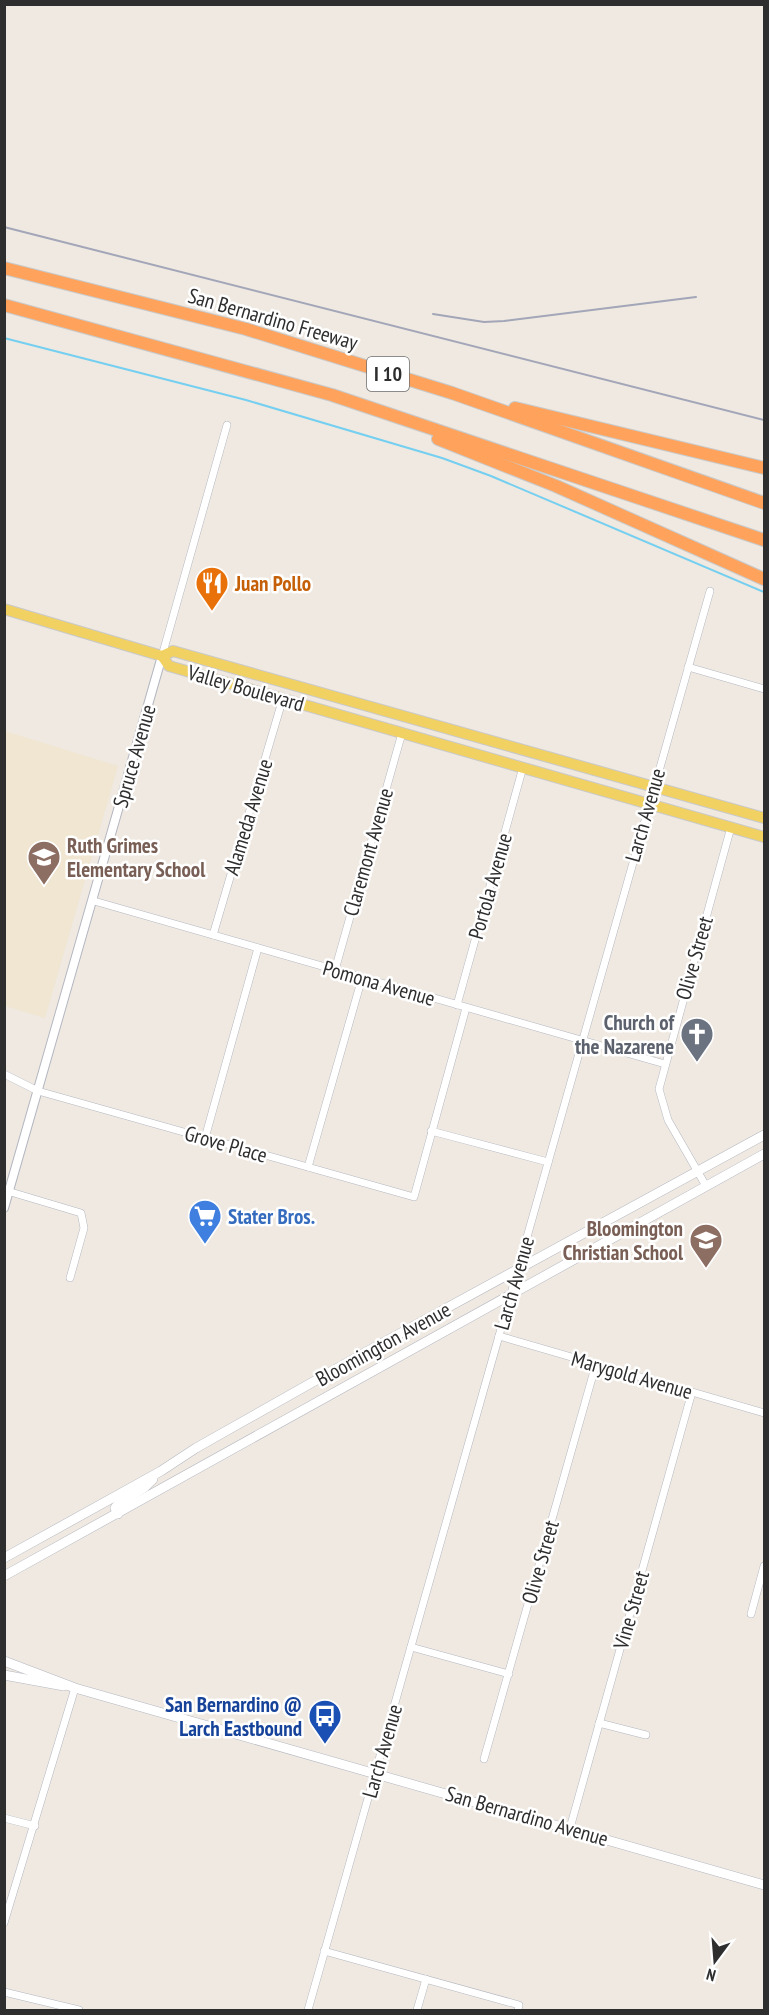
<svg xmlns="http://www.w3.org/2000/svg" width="769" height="2015" viewBox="0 0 769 2015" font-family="'PT Sans Narrow',sans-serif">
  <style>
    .education { fill: #f0e6d1 }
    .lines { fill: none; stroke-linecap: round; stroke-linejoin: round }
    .stream { stroke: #75cff0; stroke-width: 2 }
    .minor-casing { stroke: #b4b7c1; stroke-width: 8 }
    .tertiary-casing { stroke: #b4b7c1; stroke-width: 10 }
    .secondary-casing { stroke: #b4b7c1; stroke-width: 10 }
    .primary-casing { stroke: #c9c9c9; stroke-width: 12 }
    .motorway-casing { stroke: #c9c9c9; stroke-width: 14 }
    .minor { stroke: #fff; stroke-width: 7 }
    .tertiary { stroke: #fff; stroke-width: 8 }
    .secondary { stroke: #fff; stroke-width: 9 }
    .primary { stroke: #f2d163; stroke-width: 10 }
    .motorway { stroke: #ffa35c; stroke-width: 12 }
    .rail { stroke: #a3a6b8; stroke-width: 2 }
    .labels { text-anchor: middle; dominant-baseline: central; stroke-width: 5; stroke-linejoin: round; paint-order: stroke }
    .shield { fill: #fff; stroke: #6d6d6d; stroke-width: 1.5 }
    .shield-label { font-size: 20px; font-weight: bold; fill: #2e2e2e }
    .street-label { font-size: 21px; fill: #2e2e2e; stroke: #fff }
    .food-label { font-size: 21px; font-weight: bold; fill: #c56008; stroke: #fff; text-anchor: start }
    .education-label { font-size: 21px; font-weight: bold; fill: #785e54; stroke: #fff; text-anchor: start }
    .worship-label { font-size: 21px; font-weight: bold; fill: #5b616d; stroke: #fff; text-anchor: end }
    .shop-label { font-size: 21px; font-weight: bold; fill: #366cbe; stroke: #fff; text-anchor: start }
    .transit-label { font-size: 21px; font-weight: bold; fill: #164399; stroke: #fff; text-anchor: end }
  </style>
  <rect width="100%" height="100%" fill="#efe9e1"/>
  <path class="education" d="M 5,731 L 118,766 L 45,1018 L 5,1006 Z"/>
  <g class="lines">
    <path class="stream" d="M 4,338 L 246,400 L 442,458 L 491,476 L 764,592"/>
    <g class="minor-casing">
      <g id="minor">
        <path d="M 162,656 L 227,425"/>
        <path d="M 688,667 L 764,689"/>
        <path d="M 94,901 L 665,1064"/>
        <path d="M 213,935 L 283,698"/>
        <path d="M 335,970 L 402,733"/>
        <path d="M 457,1005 L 523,767"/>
        <path d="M 4,1074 L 38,1091 L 414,1197 L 466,1008"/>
        <path d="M 431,1131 L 548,1162"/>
        <path d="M 205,1138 L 258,948"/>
        <path d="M 308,1167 L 362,978"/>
        <path d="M 706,1186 L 668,1120 L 659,1089 L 731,827"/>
        <path d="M 4,1190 L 81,1213 L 84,1228 L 70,1278"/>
        <path d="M 499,1336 L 764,1413"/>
        <path d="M 751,1614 L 764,1566"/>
        <path d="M 411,1647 L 509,1674"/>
        <path d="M 599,1723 L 646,1735"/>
        <path d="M 484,1759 L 596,1364"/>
        <path d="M 4,1818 L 35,1826"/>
        <path d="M 570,1828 L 692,1392"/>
        <path d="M 4,1923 L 75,1688"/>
        <path d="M 324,1951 L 519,2005 L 518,2010"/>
        <path d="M 4,1992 L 79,2010"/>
        <path d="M 308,2010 L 710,591"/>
        <path d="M 417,2010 L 426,1979"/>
      </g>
    </g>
    <g class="tertiary-casing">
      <path id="tertiary" d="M 4,1208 L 162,656"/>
    </g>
    <g class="secondary-casing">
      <g id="secondary">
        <path d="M 118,1514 L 115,1508 L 118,1504 L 144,1488 L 153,1479"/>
        <path d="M 4,1558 L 161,1471 L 196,1448 L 366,1352 L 764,1135"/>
        <path d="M 4,1576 L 764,1154"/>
        <path d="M 4,1661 L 75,1688 L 764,1885"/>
        <path d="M 4,1675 L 64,1686"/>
      </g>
    </g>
    <g class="primary-casing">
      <g id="primary">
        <path d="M 4,609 L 162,656"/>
        <path d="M 162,656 L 169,666 L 764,837"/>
        <path d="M 162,656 L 173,651 L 764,818"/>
      </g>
    </g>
    <g class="motorway-casing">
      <g id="motorway">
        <path d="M 4,268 L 246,329 L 452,393 L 764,503"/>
        <path d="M 4,305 L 332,395 L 764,540"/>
        <path d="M 515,408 L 764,468"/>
        <path d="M 438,439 L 556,486 L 764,579"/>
      </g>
    </g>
    <use href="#minor" class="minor"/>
    <use href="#tertiary" class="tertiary"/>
    <use href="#secondary" class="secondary"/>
    <use href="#primary" class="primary"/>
    <use href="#motorway" class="motorway"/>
    <g class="rail">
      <path d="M 4,227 L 764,420"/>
      <path d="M 433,314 L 484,322 L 504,321 L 696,297"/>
    </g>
  </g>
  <defs>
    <g id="restaurant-pin" transform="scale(1.725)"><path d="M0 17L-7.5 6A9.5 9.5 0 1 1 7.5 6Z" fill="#e8710a" stroke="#fff"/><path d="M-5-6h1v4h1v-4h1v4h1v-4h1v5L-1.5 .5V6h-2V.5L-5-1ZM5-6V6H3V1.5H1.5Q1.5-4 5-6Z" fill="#fff"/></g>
    <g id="school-pin" transform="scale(1.725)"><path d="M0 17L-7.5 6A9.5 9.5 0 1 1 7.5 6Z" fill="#8d6e63" stroke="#fff"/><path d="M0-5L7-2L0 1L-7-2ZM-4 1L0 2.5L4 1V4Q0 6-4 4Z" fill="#fff"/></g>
    <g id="church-pin" transform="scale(1.725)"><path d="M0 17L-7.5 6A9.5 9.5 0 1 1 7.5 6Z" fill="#6b7280" stroke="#fff"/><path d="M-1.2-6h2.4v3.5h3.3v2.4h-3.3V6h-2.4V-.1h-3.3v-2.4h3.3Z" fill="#fff"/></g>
    <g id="supermarket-pin" transform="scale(1.725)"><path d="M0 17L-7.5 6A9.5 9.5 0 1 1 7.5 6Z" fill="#3f7fe0" stroke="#fff"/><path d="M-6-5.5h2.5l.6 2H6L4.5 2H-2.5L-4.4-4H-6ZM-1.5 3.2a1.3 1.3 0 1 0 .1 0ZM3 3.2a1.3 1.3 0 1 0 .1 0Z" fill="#fff"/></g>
    <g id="bus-pin" transform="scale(1.725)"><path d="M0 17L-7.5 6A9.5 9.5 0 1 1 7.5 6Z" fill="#1a4fb4" stroke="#fff"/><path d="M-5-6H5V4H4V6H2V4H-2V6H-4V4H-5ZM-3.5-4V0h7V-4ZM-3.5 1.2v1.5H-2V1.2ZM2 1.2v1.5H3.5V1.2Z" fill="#fff"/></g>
  </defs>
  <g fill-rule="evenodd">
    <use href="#restaurant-pin" x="212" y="583"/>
    <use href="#school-pin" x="44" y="857"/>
    <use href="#church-pin" x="697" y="1034"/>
    <use href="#supermarket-pin" x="205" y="1216"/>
    <use href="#school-pin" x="706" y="1240"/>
    <use href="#bus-pin" x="325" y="1716"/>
  </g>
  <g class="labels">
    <rect class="shield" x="367" y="357" width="42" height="34" rx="4.5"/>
    <g class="shield-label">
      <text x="388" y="374">I 10</text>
    </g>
    <g class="street-label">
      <text transform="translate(273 319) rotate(16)">San Bernardino Freeway</text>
      <text transform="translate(246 688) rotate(16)">Valley Boulevard</text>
      <text transform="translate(134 756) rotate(-74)">Spruce Avenue</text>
      <text transform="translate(645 815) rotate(-74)">Larch Avenue</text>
      <text transform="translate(248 817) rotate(-73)">Alameda Avenue</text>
      <text transform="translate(368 852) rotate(-74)">Claremont Avenue</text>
      <text transform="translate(490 886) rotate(-74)">Portola Avenue</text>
      <text transform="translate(694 958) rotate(-74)">Olive Street</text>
      <text transform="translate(379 983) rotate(16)">Pomona Avenue</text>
      <text transform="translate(226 1144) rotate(16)">Grove Place</text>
      <text transform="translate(514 1283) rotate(-74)">Larch Avenue</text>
      <text transform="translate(383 1344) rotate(-29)">Bloomington Avenue</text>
      <text transform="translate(632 1375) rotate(16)">Marygold Avenue</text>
      <text transform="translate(540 1562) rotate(-74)">Olive Street</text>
      <text transform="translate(631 1610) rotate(-74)">Vine Street</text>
      <text transform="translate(382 1751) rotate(-74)">Larch Avenue</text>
      <text transform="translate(527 1816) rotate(16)">San Bernardino Avenue</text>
    </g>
    <g class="food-label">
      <text x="235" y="583">Juan Pollo</text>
    </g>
    <g class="education-label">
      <text x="67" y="845">Ruth Grimes<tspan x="67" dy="24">Elementary School</tspan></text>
      <text x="683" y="1228" text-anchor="end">Bloomington<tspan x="683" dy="24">Christian School</tspan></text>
    </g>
    <g class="worship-label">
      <text x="674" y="1022">Church of<tspan x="674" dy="24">the Nazarene</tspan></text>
    </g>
    <g class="shop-label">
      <text x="228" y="1216">Stater Bros.</text>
    </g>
    <g class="transit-label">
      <text x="302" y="1704">San Bernardino @<tspan x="302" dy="24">Larch Eastbound</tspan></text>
    </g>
  </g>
  <rect width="769" height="2015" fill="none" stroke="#2e2e2e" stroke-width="12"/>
  <g transform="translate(715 1961) rotate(196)" stroke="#ffffff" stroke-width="4.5" paint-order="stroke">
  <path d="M0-4.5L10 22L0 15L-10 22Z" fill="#2e2e2e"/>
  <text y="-9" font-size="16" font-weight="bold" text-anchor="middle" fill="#2e2e2e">N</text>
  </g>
</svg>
